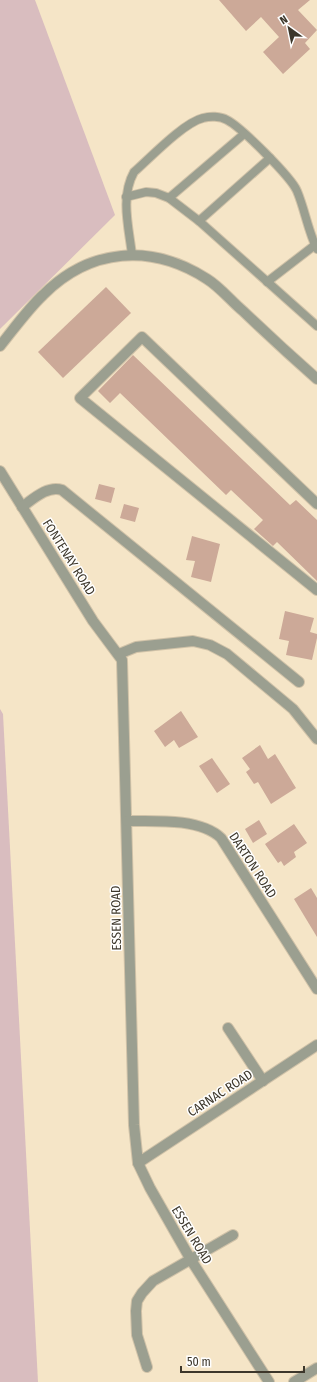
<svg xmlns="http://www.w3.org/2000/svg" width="317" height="1382" viewBox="0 0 317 1382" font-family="'Fira Sans Condensed',sans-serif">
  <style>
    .green { fill: #d9bdbf }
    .building { fill: #cca998 }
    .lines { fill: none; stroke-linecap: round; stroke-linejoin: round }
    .service-casing { stroke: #d0c2a8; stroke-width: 10 }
    .minor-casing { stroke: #d0c2a8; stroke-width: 12 }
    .service { stroke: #9b9f90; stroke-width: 8 }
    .minor { stroke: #9b9f90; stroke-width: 10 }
    .labels { text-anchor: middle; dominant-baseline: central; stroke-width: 3; stroke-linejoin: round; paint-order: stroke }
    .street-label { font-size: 13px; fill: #3d372b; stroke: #fff }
  </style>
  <rect width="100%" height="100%" fill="#f5e5c7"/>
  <g class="green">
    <path d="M 0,0 L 35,0 L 115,215 L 0,329 Z"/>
    <path d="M 0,709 L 3,714 L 38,1382 L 0,1382 Z"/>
  </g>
  <g class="building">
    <path d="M 219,0 L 310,0 L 298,10 L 317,30 L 305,43 L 310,49 L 283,74 L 263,52 L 279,37 L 261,17 L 246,31 Z"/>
    <path d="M 106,287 L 131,313 L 63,378 L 38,352 Z"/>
    <path d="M 133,355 L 290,505 L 296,500 L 317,520 L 317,581 L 277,542 L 273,546 L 254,529 L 263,520 L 231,490 L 226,495 L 120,393 L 110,403 L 98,391 Z"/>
    <path d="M 99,484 L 115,488 L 111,503 L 95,499 Z"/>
    <path d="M 124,504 L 139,508 L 135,522 L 120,518 Z"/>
    <path d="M 192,536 L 220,544 L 211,582 L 191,577 L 195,561 L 186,560 Z"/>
    <path d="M 285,611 L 314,618 L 310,632 L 317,634 L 317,638 L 312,660 L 286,655 L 289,641 L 279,639 Z"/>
    <path d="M 181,711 L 198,737 L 179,748 L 174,740 L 165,747 L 154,731 Z"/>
    <path d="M 260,745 L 268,759 L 275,754 L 296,788 L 271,804 L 258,782 L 254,784 L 246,772 L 250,769 L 242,758 Z"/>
    <path d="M 212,758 L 230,784 L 217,793 L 199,766 Z"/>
    <path d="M 259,820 L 267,834 L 253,843 L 245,829 Z"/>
    <path d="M 294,824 L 307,843 L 294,852 L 296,857 L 284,866 L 281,861 L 278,863 L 265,844 Z"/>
    <path d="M 311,888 L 317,898 L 317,937 L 294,899 Z"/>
  </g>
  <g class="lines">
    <g class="service-casing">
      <g id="service">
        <path d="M 126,197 L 146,192 L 156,193 L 169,198 L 199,221 L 317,326"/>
        <path d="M 169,198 L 244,134"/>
        <path d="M 199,221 L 270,158"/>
        <path d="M 132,255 C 129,228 120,197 134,172 C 150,158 183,123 203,118 C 210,116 220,116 227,120 C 241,127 291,177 297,191 C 305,210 308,231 317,249"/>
        <path d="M 267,282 L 315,245"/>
      </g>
    </g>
    <g class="minor-casing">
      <g id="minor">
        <path d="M 0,346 C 13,330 28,309 43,295 C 90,248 151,243 207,279 C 220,287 231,301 243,311 C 267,334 292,357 317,379"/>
        <path d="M 0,471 L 93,621 L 122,660 L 134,1125 L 138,1163 L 150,1188 L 191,1260 L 269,1382"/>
        <path d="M 317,504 L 142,337 L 80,398 L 317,590"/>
        <path d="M 22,507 C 33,499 48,485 62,490 L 299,682"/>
        <path d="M 119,654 L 136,647 L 193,641 L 210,645 L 227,654 L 293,709 L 317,739"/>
        <path d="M 127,821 C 154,821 200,818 221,838 L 317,989"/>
        <path d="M 228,1028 L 263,1081"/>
        <path d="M 138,1163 L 317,1045"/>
        <path d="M 147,1367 L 137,1335 L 136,1311 L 137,1301 L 142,1293 L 153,1281 L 233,1235"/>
        <path d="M 294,1382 L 317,1368"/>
      </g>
    </g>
    <use href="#service" class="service"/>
    <use href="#minor" class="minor"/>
  </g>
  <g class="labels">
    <g class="street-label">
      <text transform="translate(69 557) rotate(58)">FONTENAY ROAD</text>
      <text transform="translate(253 865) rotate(57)">DARTON ROAD</text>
      <text transform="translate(116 918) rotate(-91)">ESSEN ROAD</text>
      <text transform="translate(220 1093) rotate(-33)">CARNAC ROAD</text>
      <text transform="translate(192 1235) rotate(59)">ESSEN ROAD</text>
    </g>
  </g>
  <g transform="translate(289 28) rotate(327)" stroke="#ffffff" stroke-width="3" paint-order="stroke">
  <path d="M0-3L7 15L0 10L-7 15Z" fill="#3d372b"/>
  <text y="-6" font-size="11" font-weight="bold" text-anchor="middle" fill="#3d372b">N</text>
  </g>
  <path d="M181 1366v6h123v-6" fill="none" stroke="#3d372b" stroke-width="2"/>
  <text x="187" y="1366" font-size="12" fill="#3d372b" stroke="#ffffff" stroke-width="3" paint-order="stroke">50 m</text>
</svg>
